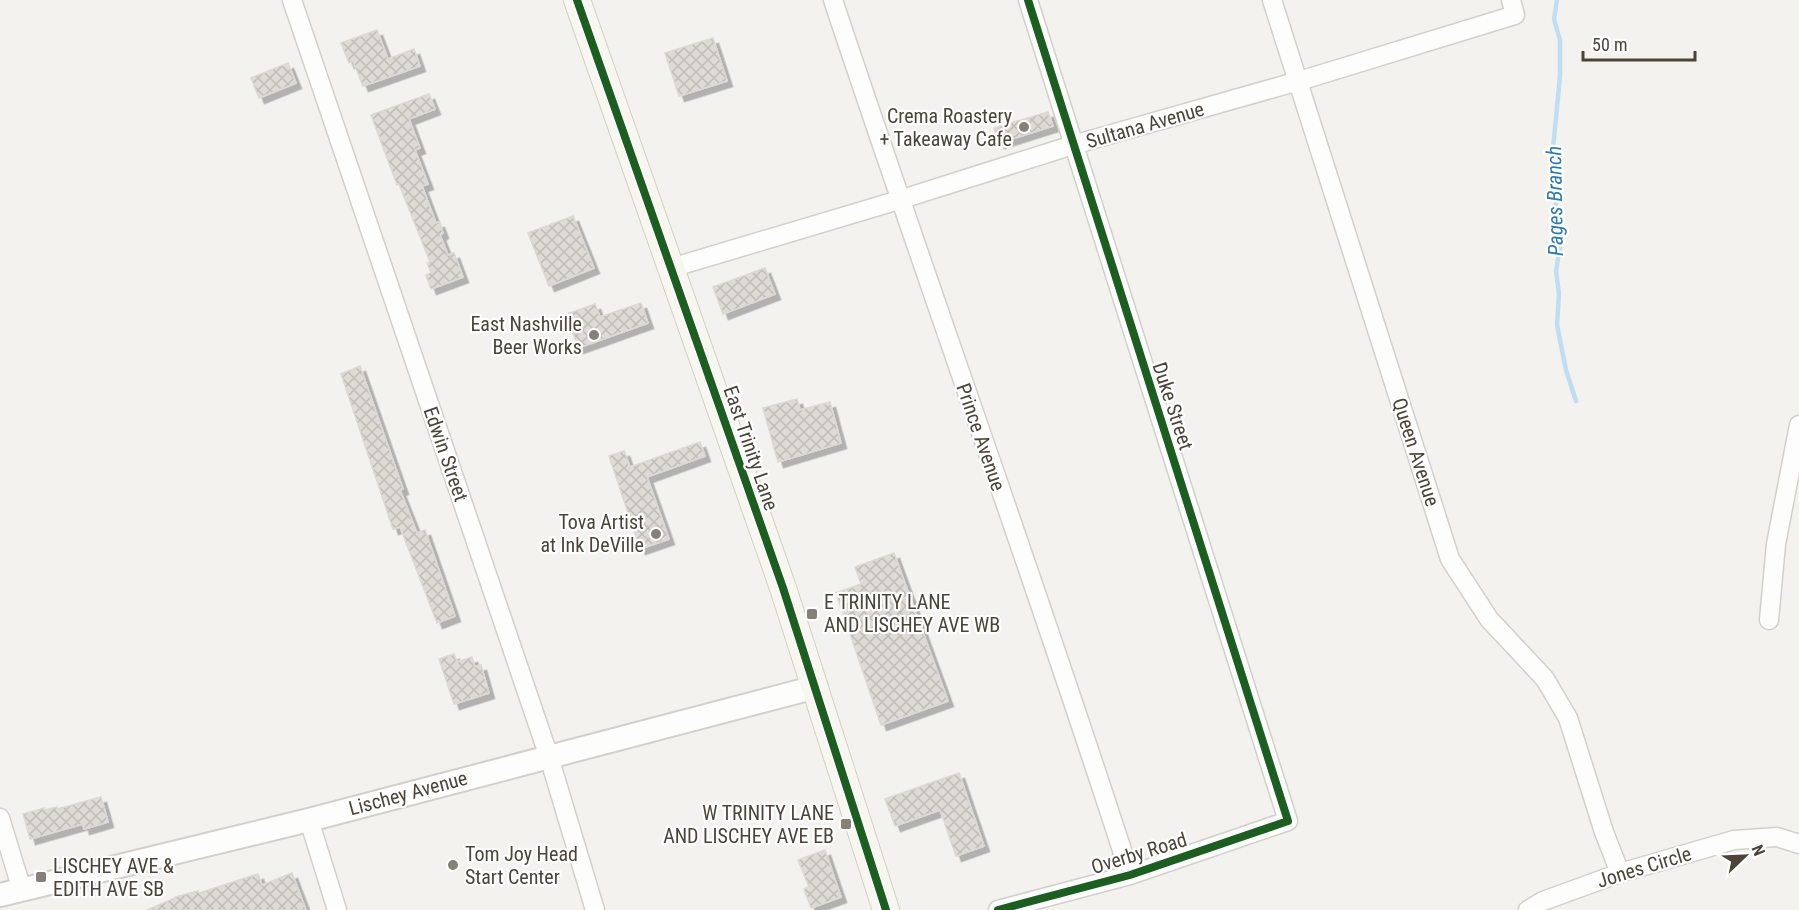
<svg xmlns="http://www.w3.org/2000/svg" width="1799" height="910" viewBox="0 0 1799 910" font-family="'Roboto Condensed',sans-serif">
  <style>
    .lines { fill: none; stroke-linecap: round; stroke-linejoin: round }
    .stream { stroke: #c0ddf1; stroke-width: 4.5 }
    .building { fill: url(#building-cross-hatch); stroke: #dcd9d4; stroke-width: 1.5; filter: url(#shadow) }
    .minor-casing { stroke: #d2d0cb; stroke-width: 21 }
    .tertiary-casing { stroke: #d2d0cb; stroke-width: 26 }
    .secondary-casing { stroke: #d3cfc5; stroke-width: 28 }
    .minor { stroke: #fdfdfc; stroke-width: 18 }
    .tertiary { stroke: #fdfdfc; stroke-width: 22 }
    .secondary { stroke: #f7f6f1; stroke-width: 26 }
    .cycleway-casing { stroke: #fff; stroke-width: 11 }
    .cycleway { stroke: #1b5e20; stroke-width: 8 }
    .poi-dot { fill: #868178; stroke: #fff; stroke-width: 2 }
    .labels { text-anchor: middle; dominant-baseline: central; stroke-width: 4.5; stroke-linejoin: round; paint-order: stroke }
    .poi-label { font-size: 20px; fill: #4b4439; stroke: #fff; text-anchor: end }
    .street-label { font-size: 20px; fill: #4b4439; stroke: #fff }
    .water-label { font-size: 21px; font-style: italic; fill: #2e7ab2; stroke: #fff }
  </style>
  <defs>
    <pattern id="building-cross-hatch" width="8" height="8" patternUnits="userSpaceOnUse" patternTransform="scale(1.5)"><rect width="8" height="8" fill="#dedbd6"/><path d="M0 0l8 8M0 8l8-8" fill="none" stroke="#c0bdb8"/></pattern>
    <filter id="shadow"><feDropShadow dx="5.5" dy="5.5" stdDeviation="0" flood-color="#0004"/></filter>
  </defs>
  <rect width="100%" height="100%" fill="#f4f2ee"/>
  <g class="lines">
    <path class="stream" d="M 1557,0 L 1554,19 L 1560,40 L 1560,76 L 1552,159 L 1556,199 L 1555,229 L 1560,247 L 1556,271 L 1559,294 L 1557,325 L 1566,370 L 1576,401"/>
  </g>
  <g class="building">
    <path d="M 377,30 L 388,59 L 414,49 L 420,66 L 363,86 L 353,61 L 349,63 L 341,43 Z"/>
    <path d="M 713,38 L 727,81 L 679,96 L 665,53 Z"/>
    <path d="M 288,63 L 296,83 L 259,98 L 251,78 Z"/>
    <path d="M 429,94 L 435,109 L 409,119 L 420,148 L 415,150 L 428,184 L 422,186 L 436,223 L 439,222 L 443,233 L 440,235 L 448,255 L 454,253 L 463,277 L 431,289 L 426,275 L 431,273 L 427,263 L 430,262 L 399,184 L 397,185 L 371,115 Z"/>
    <path d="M 1048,112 L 1053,126 L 999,143 L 994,128 Z"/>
    <path d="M 573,216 L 594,268 L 549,286 L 528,233 Z"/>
    <path d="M 765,268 L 775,294 L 723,314 L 713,287 Z"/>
    <path d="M 641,303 L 648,323 L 578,348 L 567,314 L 595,304 L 600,317 Z"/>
    <path d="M 360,366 L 403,489 L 400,490 L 417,533 L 425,530 L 455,616 L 437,623 L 400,527 L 393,529 L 341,374 Z"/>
    <path d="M 797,399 L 800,410 L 830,402 L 841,443 L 778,462 L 763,408 Z"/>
    <path d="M 700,442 L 705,456 L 647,477 L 669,539 L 640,549 L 609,456 L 624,451 L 630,467 Z"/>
    <path d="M 894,553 L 948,701 L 881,725 L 836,593 L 861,584 L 855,567 Z"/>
    <path d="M 454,654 L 457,662 L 472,657 L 475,667 L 481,665 L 489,693 L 454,704 L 439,659 Z"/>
    <path d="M 959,773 L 984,846 L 956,856 L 940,810 L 895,826 L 885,799 Z"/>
    <path d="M 101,797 L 108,822 L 84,829 L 83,824 L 30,839 L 23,814 L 44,808 L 44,810 L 57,807 L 57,809 Z"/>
    <path d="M 825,850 L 841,897 L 811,908 L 804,889 L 809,887 L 798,860 Z"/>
    <path d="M 292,873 L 306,910 L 147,910 L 175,898 L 175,897 L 198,891 L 199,893 L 258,874 L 262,885 Z"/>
  </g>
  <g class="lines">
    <g class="minor-casing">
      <g id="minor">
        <path d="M 292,0 L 549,757 L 595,910"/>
        <path d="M 833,0 C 930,292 1036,582 1130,875"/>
        <path d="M 1272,0 L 1450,559 L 1489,619 L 1545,679 L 1568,718 L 1604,832 L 1620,873"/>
        <path d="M 671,268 L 899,200 L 1073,145 L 1309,78 L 1515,15 L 1511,0"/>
        <path d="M 1769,620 L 1776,544 L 1799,425"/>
        <path d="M 0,818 L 22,890"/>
        <path d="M 309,820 L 337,910"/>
        <path d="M 998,910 L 1130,875 L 1288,821 L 1028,0"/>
        <path d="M 1528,910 L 1543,901 L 1620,873 L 1734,840 L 1777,837 L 1799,844"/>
      </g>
    </g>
    <g class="tertiary-casing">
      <path id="tertiary" d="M 0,895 L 309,820 L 816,687"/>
    </g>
    <g class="secondary-casing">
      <path id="secondary" d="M 577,0 L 783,588 L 886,910"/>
    </g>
    <use href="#minor" class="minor"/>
    <use href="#tertiary" class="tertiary"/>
    <use href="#secondary" class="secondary"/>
    <g class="cycleway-casing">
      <g id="cycleway">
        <path d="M 577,0 L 783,588 L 886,910"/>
        <path d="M 998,910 L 1130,875 L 1288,821 L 1028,0"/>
      </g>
    </g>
    <use href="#cycleway" class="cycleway"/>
  </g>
  <g class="poi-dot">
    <circle cx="1024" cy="127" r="6"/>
    <circle cx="594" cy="335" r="6"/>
    <circle cx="656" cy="534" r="6"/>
    <rect x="806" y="608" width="12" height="12" rx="3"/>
    <rect x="840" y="818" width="12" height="12" rx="3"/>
    <circle cx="453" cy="865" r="6"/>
    <rect x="35" y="871" width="12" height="12" rx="3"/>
  </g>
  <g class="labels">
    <g class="poi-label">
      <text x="1012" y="116">Crema Roastery<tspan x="1012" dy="23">+ Takeaway Cafe</tspan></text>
      <text x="582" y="324">East Nashville<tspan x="582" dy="23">Beer Works</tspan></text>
      <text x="644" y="522">Tova Artist<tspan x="644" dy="23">at Ink DeVille</tspan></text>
      <text x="824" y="602" text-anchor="start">E TRINITY LANE<tspan x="824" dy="23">AND LISCHEY AVE WB</tspan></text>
      <text x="834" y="813">W TRINITY LANE<tspan x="834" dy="23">AND LISCHEY AVE EB</tspan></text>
      <text x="465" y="854" text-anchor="start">Tom Joy Head<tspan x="465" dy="23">Start Center</tspan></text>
      <text x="53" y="866" text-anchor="start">LISCHEY AVE &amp;<tspan x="53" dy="23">EDITH AVE SB</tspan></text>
    </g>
    <g class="street-label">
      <text transform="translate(1145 125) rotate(-16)">Sultana Avenue</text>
      <text transform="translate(1173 406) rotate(72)">Duke Street</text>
      <text transform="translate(981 437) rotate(71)">Prince Avenue</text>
      <text transform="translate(751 448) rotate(71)">East Trinity Lane</text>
      <text transform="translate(1416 452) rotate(72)">Queen Avenue</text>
      <text transform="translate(446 454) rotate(71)">Edwin Street</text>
      <text transform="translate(408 793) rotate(-15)">Lischey Avenue</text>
      <text transform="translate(1139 853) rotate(-17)">Overby Road</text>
      <text transform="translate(1644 867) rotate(-17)">Jones Circle</text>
    </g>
    <g class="water-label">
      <text transform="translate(1555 201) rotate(-91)">Pages Branch</text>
    </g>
  </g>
  <g transform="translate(1745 856) rotate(67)" stroke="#ffffff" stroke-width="4.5" paint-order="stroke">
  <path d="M0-4.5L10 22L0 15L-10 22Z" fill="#4b4439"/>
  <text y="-9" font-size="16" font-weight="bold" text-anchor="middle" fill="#4b4439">N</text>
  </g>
  <path d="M1583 51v9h112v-9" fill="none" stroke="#4b4439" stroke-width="3"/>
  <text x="1592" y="51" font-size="18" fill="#4b4439" stroke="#ffffff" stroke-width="4.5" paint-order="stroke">50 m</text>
</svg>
